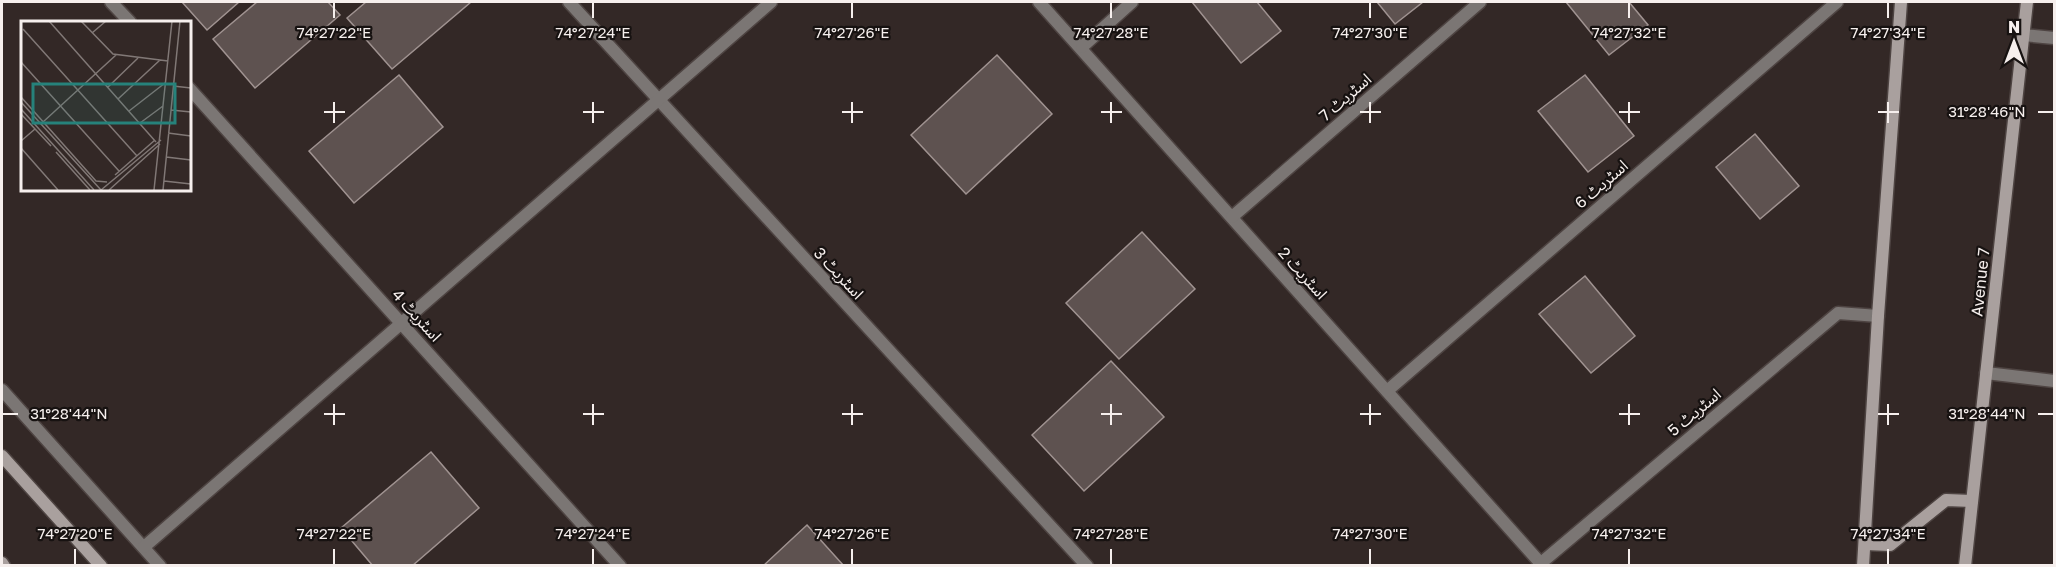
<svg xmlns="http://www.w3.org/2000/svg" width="2056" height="567" viewBox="0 0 2056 567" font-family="'Golos Text','Noto Sans Arabic',sans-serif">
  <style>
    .building { fill: #5e5250; stroke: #a09391; stroke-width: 1.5 }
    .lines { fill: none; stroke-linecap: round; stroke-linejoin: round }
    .street-casing { stroke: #4e4442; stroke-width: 15 }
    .secondary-casing { stroke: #4e4442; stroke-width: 15 }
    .street { stroke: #7b7674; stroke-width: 12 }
    .secondary { stroke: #a9a09e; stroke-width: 12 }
    .ticks { fill: none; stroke: #f6efed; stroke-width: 2 }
    .labels { text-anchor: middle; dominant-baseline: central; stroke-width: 4.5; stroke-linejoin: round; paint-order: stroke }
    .street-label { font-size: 16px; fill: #f6efed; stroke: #171211 }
    .inset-road { fill: none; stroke: #817876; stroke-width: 1.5 }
    .view { fill: #26827b; fill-opacity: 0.15; stroke: #26827b; stroke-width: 3 }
    .inset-edge { fill: none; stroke: #f6efed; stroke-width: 3 }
    .ticks-label { font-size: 15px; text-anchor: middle; fill: #f6efed; stroke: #171211; stroke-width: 4.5; stroke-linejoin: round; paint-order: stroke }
  </style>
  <rect width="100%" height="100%" fill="#332826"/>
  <g class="building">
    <path d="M 182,2 L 239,2 L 207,30 Z"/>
    <path d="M 257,2 L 328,2 L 340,15 L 255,88 L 213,39 Z"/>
    <path d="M 366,2 L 471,2 L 392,69 L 347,18 Z"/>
    <path d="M 1192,2 L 1257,2 L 1281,31 L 1241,63 Z"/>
    <path d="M 1377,2 L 1423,2 L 1395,24 Z"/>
    <path d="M 1566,2 L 1629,2 L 1648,25 L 1609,55 Z"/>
    <path d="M 997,55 L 1052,114 L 966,194 L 911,135 Z"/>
    <path d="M 399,75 L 443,127 L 354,203 L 309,151 Z"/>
    <path d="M 1585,75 L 1634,136 L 1588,172 L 1538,111 Z"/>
    <path d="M 1755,134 L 1799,186 L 1760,219 L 1716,167 Z"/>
    <path d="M 1142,232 L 1195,289 L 1119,359 L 1066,303 Z"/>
    <path d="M 1585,276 L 1635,336 L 1591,373 L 1539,314 Z"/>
    <path d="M 1111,361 L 1164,417 L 1084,491 L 1032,435 Z"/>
    <path d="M 431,452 L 479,508 L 412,566 L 373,566 L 341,528 Z"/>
    <path d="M 807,525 L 844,566 L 763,566 Z"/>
  </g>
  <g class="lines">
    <g class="street-casing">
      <g id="street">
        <path d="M 111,2 L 130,22"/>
        <path d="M 569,2 L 1087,566"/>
        <path d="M 1039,2 L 1543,566"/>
        <path d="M 2023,35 L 2054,38"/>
        <path d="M 1082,47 L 1132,2"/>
        <path d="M 189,88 L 620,566"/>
        <path d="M 1232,217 L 1480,2"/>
        <path d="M 1986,373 L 2054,381"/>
        <path d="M 2,390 L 160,566"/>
        <path d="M 1387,391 L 1837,2"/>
        <path d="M 144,547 L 771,2"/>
        <path d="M 1541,563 L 1838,313 L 1878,316"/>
      </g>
    </g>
    <g class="secondary-casing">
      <g id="secondary">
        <path d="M 2,456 L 101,566"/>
        <path d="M 1865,544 L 1890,545 L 1946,500 L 1972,501"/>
        <path d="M 2,563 L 4,566"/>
        <path d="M 1863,566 L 1878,316 L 1901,2"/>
        <path d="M 1965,566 L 2027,2"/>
      </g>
    </g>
    <use href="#street" class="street"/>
    <use href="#secondary" class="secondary"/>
  </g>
  <path class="ticks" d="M 334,3 L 334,18M 593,3 L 593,18M 852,3 L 852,18M 1111,3 L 1111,18M 1370,3 L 1370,18M 1629,3 L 1629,18M 1888,3 L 1888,18M 334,102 L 334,123M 593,102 L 593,123M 852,102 L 852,123M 1111,102 L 1111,123M 1370,102 L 1370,123M 1629,102 L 1629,123M 1888,102 L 1888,123M 324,112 L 345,112M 583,112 L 604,112M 842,112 L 863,112M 1101,112 L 1122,112M 1360,112 L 1381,112M 1619,112 L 1640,112M 1878,112 L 1899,112M 2038,112 L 2053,112M 334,404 L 334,425M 593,404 L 593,425M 852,404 L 852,425M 1111,404 L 1111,425M 1370,404 L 1370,425M 1629,404 L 1629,425M 1888,404 L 1888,425M 3,414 L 18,414M 324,414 L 345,414M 583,414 L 604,414M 842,414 L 863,414M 1101,414 L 1122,414M 1360,414 L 1381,414M 1619,414 L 1640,414M 1878,414 L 1899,414M 2038,414 L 2053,414M 75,549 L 75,564M 334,549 L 334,564M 593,549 L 593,564M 852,549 L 852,564M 1111,549 L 1111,564M 1370,549 L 1370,564M 1629,549 L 1629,564M 1888,549 L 1888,564"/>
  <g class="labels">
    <g class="street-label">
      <text transform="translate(1345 97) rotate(-41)">اسٹریٹ 7</text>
      <text transform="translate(1601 184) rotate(-41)">اسٹریٹ 6</text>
      <text transform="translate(839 273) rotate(47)">اسٹریٹ 3</text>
      <text transform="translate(1303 273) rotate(48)">اسٹریٹ 2</text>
      <text transform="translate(1980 282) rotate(-84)">Avenue 7</text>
      <text transform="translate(417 315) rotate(48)">اسٹریٹ 4</text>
      <text transform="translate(1694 412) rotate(-40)">اسٹریٹ 5</text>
    </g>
  </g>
  <g transform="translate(21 21)">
    <rect width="170" height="170" fill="#332826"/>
    <path class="inset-road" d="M 28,0 L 135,121M 60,0 L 92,33 L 147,40M 2,8 L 116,135M 71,12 L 85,0M 0,41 L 98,150M 152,65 L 170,67M 87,66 L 117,37M 0,76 L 75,160 L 86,161M 97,78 L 139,39M 0,81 L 80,169M 0,88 L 73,169M 150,89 L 170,91M 108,90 L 144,62M 0,93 L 30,125M 22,101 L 95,34M 119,102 L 142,85M 147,112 L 170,115M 0,120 L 14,108M 0,127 L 37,169M 35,131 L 69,169M 145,136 L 170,139M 94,154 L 134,119M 143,160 L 170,163M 80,169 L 140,119M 88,169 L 139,123M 133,169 L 151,0M 142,169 L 159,0"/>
    <path class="view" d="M 12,63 L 154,63 L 154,102 L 12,102 Z"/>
    <rect width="170" height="170" class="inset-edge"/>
  </g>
  <g class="ticks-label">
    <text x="334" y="38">74°27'22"E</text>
    <text x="593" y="38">74°27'24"E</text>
    <text x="852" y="38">74°27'26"E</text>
    <text x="1111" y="38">74°27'28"E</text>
    <text x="1370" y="38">74°27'30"E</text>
    <text x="1629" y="38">74°27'32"E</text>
    <text x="1888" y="38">74°27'34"E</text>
    <text x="1987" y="117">31°28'46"N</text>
    <text x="69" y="419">31°28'44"N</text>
    <text x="1987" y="419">31°28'44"N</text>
    <text x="75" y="539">74°27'20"E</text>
    <text x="334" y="539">74°27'22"E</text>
    <text x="593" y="539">74°27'24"E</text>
    <text x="852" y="539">74°27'26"E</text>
    <text x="1111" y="539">74°27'28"E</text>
    <text x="1370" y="539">74°27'30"E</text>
    <text x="1629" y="539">74°27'32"E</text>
    <text x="1888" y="539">74°27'34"E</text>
  </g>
  <rect width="2056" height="567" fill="none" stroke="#f6efed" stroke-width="6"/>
  <g transform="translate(2014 42)" stroke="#171211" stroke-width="4.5" paint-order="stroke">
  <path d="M0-4.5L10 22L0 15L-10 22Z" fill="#f6efed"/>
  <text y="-9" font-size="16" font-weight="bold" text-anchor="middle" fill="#f6efed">N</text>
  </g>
</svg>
